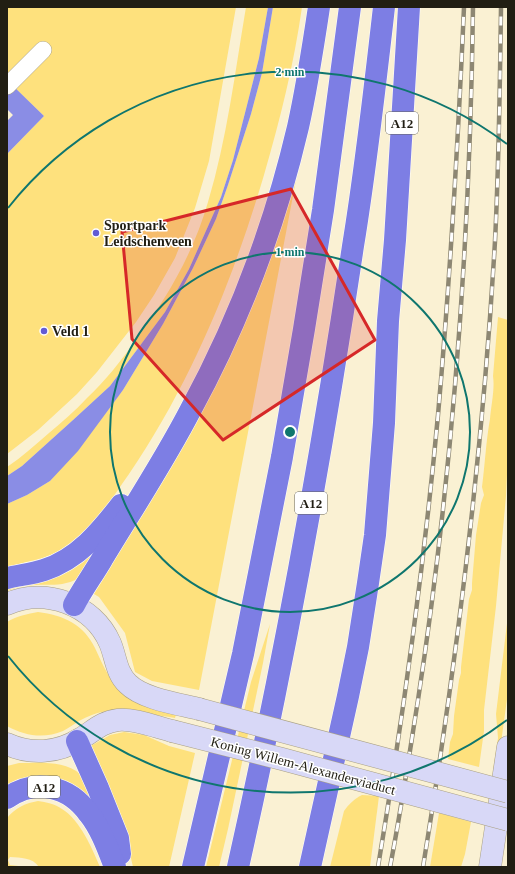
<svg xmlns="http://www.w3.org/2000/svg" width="515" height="874" viewBox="0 0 515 874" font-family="Georgia,serif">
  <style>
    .green { fill: #fee17d }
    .water { fill: #8a8de5 }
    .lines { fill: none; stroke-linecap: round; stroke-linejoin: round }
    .minor-casing { stroke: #a9a084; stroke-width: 18 }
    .secondary-casing { stroke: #a9a084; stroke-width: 23 }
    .motorway-casing { stroke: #fff; stroke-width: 23 }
    .minor { stroke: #fff; stroke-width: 17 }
    .secondary { stroke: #d8d8f7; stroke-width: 22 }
    .motorway { stroke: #7d7ee4; stroke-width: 22 }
    .rail-casing { stroke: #8d8773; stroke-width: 4.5 }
    .rail { stroke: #fff; stroke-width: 3; stroke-dasharray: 9; stroke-linecap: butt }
    .secondary-bridge-casing { stroke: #a9a084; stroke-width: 23; stroke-linecap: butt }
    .secondary-bridge { stroke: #d8d8f7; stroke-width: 22 }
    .marked { fill: #d62828; fill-opacity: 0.2; stroke: #d62828; stroke-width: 3; stroke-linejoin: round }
    .ring { fill: none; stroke: #0f766e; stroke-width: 2 }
    .poi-dot { fill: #625bd4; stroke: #fff; stroke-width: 1.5 }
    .labels { text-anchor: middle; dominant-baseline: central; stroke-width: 3; stroke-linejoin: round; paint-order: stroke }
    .shield { fill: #fff; stroke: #64625a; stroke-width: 1 }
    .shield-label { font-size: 13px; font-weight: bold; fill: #211e13 }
    .poi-label { font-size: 14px; font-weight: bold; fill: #211e13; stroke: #fff; text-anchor: start }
    .street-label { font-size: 14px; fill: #211e13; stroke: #fff }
    .centre { fill: #0f766e; stroke: #fff; stroke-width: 2 }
    .ring-label { font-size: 12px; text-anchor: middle; font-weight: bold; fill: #0f766e; stroke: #fff; stroke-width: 3; stroke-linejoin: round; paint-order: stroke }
  </style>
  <rect width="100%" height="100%" fill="#faf1d3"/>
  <g class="green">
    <path d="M 7,7 L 236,7 L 209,161 L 195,208 L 175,258 L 154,295 L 136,322 L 97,372 L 77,394 L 38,430 L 7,454 L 7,154 L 44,116 L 7,80 Z"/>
    <path d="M 246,7 L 268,7 L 259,58 L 233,160 L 221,197 L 189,269 L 165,312 L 110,386 L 73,420 L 22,466 L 7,476 L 7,467 C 22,457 35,445 49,433 C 62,422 75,411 87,398 C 105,381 121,361 135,341 C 167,298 193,254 208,202 C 227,139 235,72 246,7 Z"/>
    <path d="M 273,7 L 302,7 C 294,64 280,120 264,175 C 233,280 191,383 129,474 C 110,501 92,530 64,548 C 46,560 26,561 7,567 L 7,504 L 27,495 L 50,481 L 123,390 L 163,324 L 193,268 L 216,219 L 228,185 L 251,114 L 262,73 Z"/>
    <path d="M 296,180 L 199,690 L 152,681 L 135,672 L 125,633 L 99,597 L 89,591 Z"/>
    <path d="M 498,317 L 508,320 L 507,412 L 508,453 L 506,496 L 496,606 L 484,710 L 484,731 L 479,767 L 448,759 L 450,742 L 453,734 L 454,716 L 459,680 L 461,673 L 461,667 L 469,599 L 472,590 L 472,583 L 476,535 L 481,503 L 484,495 L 482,487 C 485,464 486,441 490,419 C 491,406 495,389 493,376 Z"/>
    <path d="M 100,541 L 79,578 C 63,587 51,584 35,585 C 25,585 16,587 7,591 L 7,585 Z"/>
    <path d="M 38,612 C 64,615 84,625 95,648 C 101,661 106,672 114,684 L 176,714 L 175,718 C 153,715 130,709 108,711 C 98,712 88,716 79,721 C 74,724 69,728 63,731 C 44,739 25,736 7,726 L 7,622 C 16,616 28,614 38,612 Z"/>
    <path d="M 508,615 L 508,692 L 497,772 L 493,771 L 498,738 L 496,714 Z"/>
    <path d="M 270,624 L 263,663 L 228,829 L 219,867 L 206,867 L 251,682 Z"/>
    <path d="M 124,732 L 144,735 L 169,746 L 195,753 L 169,867 L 133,867 L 126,837 L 89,747 L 110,735 Z"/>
    <path d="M 19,763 C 38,763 65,760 80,774 C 85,779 89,787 93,793 L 91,806 L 7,790 L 7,766 Z"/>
    <path d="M 362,795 L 379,796 L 370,867 L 330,867 L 344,811 C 349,804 354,799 362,795 Z"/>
    <path d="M 38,801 C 46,802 55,804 62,809 C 80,820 92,848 100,867 L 39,867 C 32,857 21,858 10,857 L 8,860 L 10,865 L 27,867 L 7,867 L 7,818 C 15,808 26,803 38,801 Z"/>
    <path d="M 439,813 L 471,822 L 465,854 L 461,867 L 430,867 Z"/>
  </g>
  <g class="water">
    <path d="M 268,7 L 273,7 L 262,73 L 251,114 L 228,185 L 216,219 L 193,268 L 163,324 L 123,390 L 78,451 L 50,481 L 27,495 L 7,504 L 7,476 L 22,466 L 73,420 L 110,386 L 165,312 L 189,269 L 221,197 L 233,160 L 259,58 Z"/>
    <path d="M 7,80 L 44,116 L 7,154 L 7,121 L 13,115 L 7,109 Z"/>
  </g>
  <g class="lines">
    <g class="minor-casing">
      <path id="minor" d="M 7,86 L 43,50"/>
    </g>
    <g class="secondary-casing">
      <g id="secondary">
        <path d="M 7,604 C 45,587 93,604 110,643 C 116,657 116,673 128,684 C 143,699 179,704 199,709"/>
        <path d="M 7,744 C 31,755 58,753 80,739 C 94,731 101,722 118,720 C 133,718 156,727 172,731"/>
        <path d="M 490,867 L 508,747"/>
      </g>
    </g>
    <g class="motorway-casing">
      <g id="motorway">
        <path d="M 7,578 C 19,575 32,574 44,570 C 78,559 100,532 121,505"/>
        <path d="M 74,605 C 82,590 92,576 101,561 C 131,511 163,463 190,411 C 238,323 275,225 298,127 C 307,87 313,47 319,7"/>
        <path d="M 77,741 L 98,788 L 118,838 L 120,854"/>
        <path d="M 7,798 C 36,778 69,786 89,814 C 101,829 108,849 115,867"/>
        <path d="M 193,867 L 243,654 L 282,457 L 304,329 L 323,210 L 350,7"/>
        <path d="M 238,867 C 284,662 322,454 353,246 C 366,167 375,87 384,7"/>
        <path d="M 310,867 L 348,696 L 358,647 L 368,583 L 375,535 L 384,423 L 388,321 L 395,240 L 409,7"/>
      </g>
    </g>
    <use href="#minor" class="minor"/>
    <use href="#secondary" class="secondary"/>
    <use href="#motorway" class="motorway"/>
    <g class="rail-casing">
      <g id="rail">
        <path d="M 378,867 C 403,717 424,566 438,415 C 450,279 458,143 464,7"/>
        <path d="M 390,867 C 401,811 409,756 418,700 C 453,471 470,239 473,7"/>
        <path d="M 423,867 C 457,660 483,451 495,241 C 499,163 500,85 501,7"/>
      </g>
    </g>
    <use href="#rail" class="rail"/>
    <g class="secondary-bridge-casing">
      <g id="secondary-bridge">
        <path d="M 199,709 L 508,792"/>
        <path d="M 172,731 L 282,759 L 508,820"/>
      </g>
    </g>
    <use href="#secondary-bridge" class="secondary-bridge"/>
  </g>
  <path class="marked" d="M 291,189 L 375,340 L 223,440 L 132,339 L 122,232 Z"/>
  <g class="ring">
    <circle cx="290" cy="432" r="180"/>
    <path d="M507 720A360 360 0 0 1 8 656M8 208A360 360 0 0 1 507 144"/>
  </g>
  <g class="poi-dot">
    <circle cx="96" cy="233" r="4"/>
    <circle cx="44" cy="331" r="4"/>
  </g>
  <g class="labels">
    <g class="shield">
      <rect x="386" y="112" width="32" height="22" rx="3"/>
      <rect x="295" y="492" width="32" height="22" rx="3"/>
      <rect x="28" y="776" width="32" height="22" rx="3"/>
    </g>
    <g class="shield-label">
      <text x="402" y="123">A12</text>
      <text x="311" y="503">A12</text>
      <text x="44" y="787">A12</text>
    </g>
    <g class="poi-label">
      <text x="104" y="225">Sportpark<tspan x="104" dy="16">Leidschenveen</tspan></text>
      <text x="52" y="331">Veld 1</text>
    </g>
    <g class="street-label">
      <text transform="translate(303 766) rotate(15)">Koning Willem-Alexanderviaduct</text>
    </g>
  </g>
  <circle cx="290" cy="432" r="6" class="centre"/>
  <g class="ring-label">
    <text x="290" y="76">2 min</text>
    <text x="290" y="256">1 min</text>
  </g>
  <rect width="515" height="874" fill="none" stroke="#211e13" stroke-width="16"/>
</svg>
